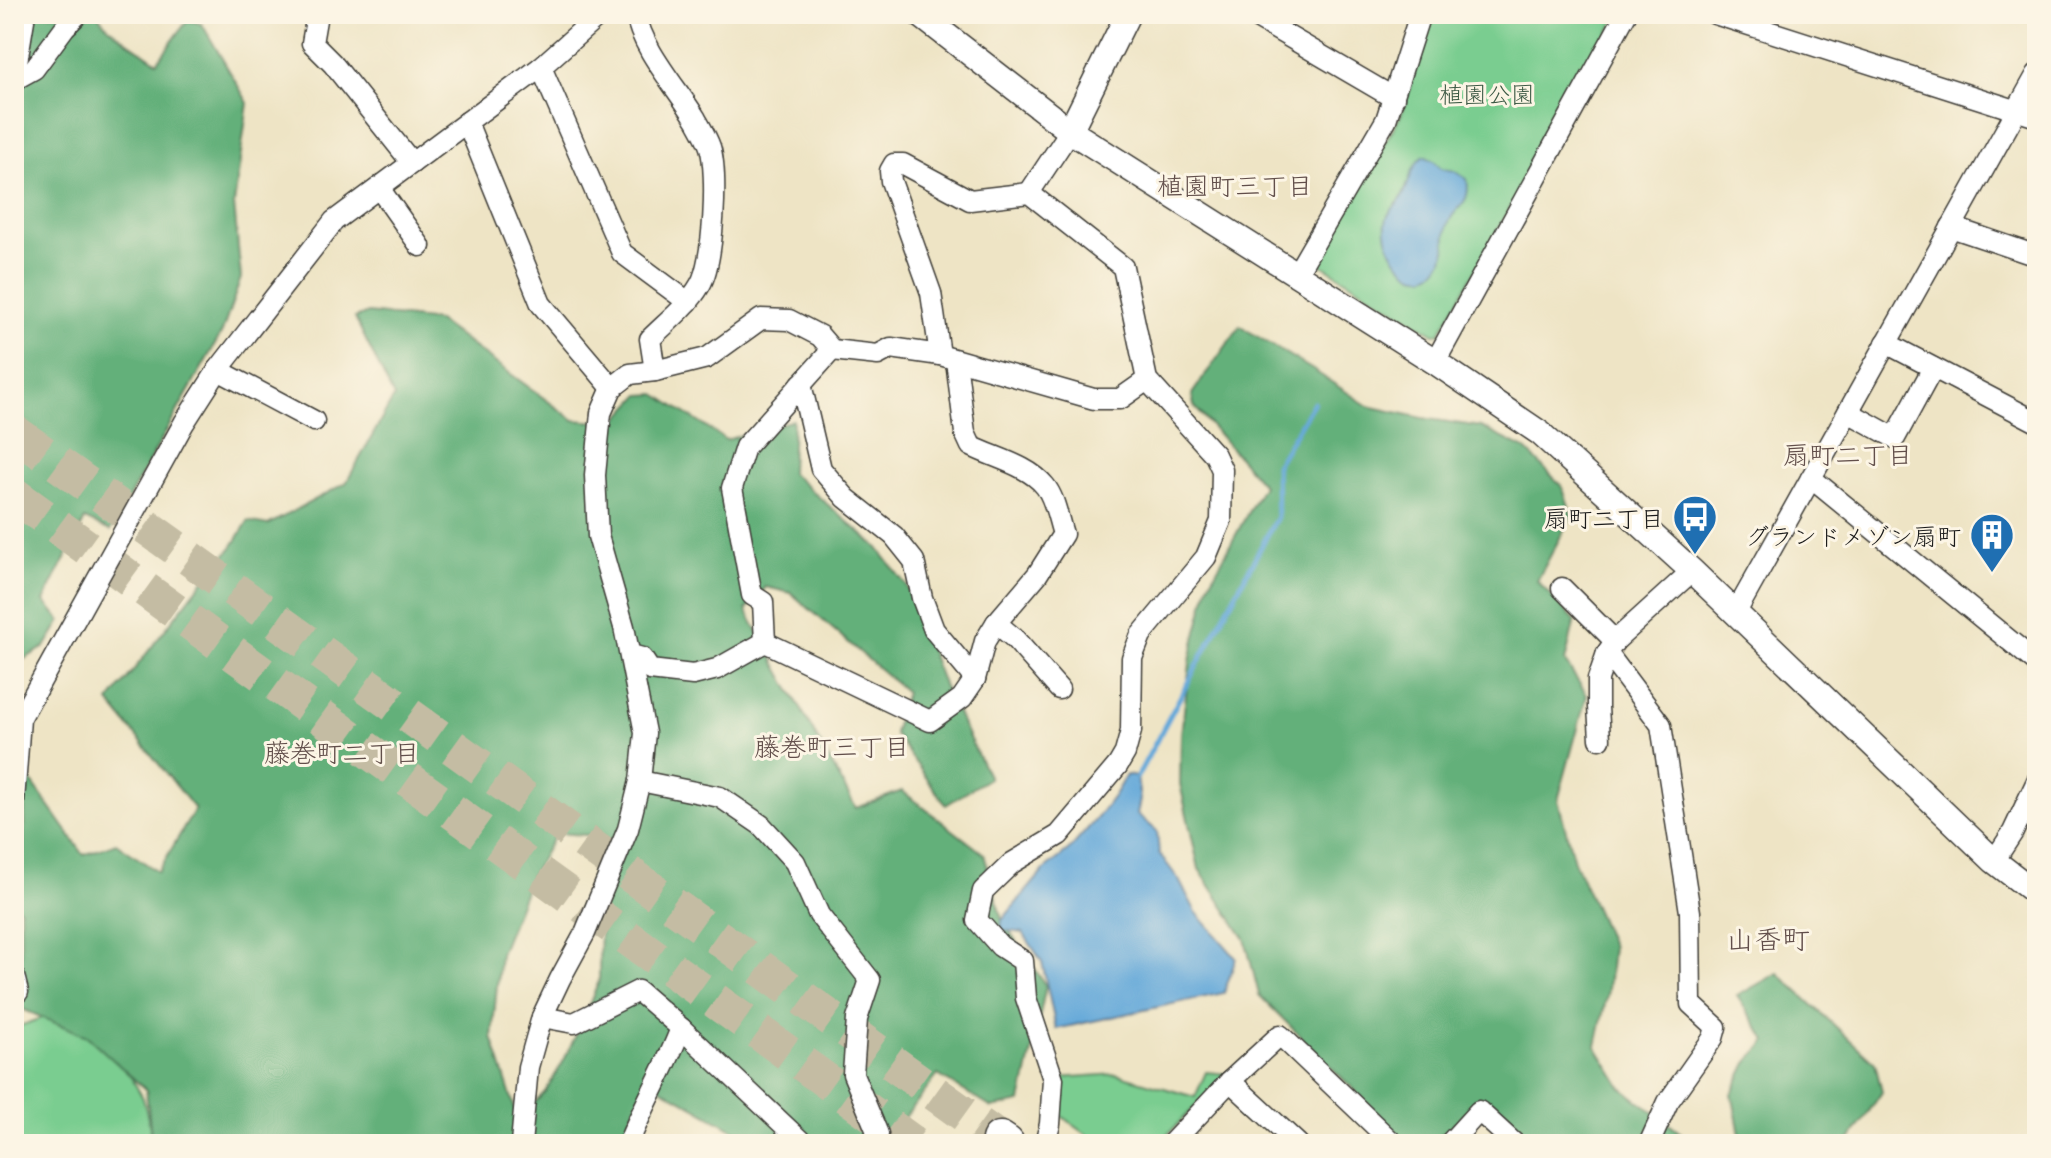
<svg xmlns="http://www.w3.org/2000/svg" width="2051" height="1158" viewBox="0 0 2051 1158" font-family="'Playpen Sans','Klee One',sans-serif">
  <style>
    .green { fill: #7acd90; stroke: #4b7456; stroke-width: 2 }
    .forest { fill: #63b07a; stroke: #40664b; stroke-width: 2; fill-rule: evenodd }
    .water { fill: #64a8d9; stroke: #40627a; stroke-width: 2 }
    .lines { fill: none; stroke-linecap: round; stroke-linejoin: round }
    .stream { stroke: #64a8d9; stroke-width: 5 }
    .motorway-tunnel { stroke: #c4bca3; stroke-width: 36; stroke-dasharray: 36 18; stroke-linecap: butt }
    .minor-casing { stroke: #3c3a35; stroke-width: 23 }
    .tertiary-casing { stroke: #3c3a35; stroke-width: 27 }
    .motorway-casing { stroke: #3c3a35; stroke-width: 39 }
    .minor { stroke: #fff; stroke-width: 20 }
    .tertiary { stroke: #fff; stroke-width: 24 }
    .motorway { stroke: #fff; stroke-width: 36 }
    .labels { text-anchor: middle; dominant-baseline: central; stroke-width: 6; stroke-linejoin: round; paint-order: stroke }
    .park-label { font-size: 24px; fill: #3d5a45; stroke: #fcf5e5 }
    .poi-label { font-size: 24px; fill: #1c1c1c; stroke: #fcf5e5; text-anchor: end }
    .neighbourhood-label { font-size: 26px; fill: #624f4b; stroke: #fcf5e5 }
    .quarter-label { font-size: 28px; fill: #624f4b; stroke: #fcf5e5 }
  </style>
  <rect width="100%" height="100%" fill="#fcf5e5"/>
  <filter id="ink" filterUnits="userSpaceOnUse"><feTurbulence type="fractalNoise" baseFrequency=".0125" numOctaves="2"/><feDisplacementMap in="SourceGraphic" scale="16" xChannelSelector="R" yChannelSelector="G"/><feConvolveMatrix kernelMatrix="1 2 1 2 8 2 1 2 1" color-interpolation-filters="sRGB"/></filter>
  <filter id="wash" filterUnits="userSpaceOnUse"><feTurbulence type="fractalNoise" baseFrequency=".006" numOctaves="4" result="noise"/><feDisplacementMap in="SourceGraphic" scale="32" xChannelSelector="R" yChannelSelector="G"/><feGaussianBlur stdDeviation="1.8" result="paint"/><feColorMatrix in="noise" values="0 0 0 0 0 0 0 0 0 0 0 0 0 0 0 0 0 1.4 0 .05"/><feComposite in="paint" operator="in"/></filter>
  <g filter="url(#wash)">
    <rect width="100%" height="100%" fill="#eee4c5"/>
    <g class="green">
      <path d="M 1432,14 L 1619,14 L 1440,333 L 1434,334 L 1320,264 L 1318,255 L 1401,115 Z"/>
      <path d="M 59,1012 L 116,1051 L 143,1098 L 154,1144 L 14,1144 L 14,1028 Z"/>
      <path d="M 1206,1072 L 1228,1074 L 1158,1144 L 1100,1144 L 1057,1113 L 1058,1078 L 1117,1074 L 1195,1097 Z"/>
    </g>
    <g class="forest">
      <path d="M 14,14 L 97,14 C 109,32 138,48 157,62 L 188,20 L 202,24 L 248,103 L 234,204 L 241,278 L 222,332 L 110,531 L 85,519 L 44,601 L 61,621 L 45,647 L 14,665 Z"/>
      <path d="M 368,313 L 438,321 L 574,420 L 614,423 L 640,395 L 656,394 L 726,440 L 793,420 L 791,473 L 877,547 L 906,585 L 944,687 L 989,778 L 946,805 L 894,733 L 906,692 L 791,593 L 766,587 L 746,610 L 856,808 L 902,791 L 984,854 L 1002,920 L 1046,986 L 1021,1102 L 992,1108 L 938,1075 L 884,1144 L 759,1144 L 648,1081 L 618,1144 L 152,1144 L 146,1090 L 87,1036 L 22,1009 L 20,908 L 14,906 L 14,854 L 23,854 L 26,774 L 84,855 L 116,843 L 158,872 L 195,809 L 109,702 L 199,586 L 233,546 L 248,521 L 268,525 L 346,483 L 394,397 L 355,318 ZM 556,833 L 598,836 L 600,905 L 599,981 L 579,1029 L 562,1064 L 545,1092 L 529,1109 L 515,1109 L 492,1037 L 500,954 L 530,878 Z"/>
      <path d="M 1240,326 L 1313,370 L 1368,406 L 1423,418 L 1481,427 L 1525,449 L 1562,486 L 1572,515 L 1537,581 L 1575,620 L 1565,662 L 1587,695 L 1558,800 L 1574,861 L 1612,947 L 1608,990 L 1596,1046 L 1622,1088 L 1695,1144 L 1523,1144 L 1477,1103 L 1431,1144 L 1408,1144 L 1259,995 L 1245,939 L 1199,869 L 1180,784 L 1181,734 L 1191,655 L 1209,584 L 1263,485 L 1194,406 L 1192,394 Z"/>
      <path d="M 1778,973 L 1875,1063 L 1882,1092 L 1847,1144 L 1742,1144 L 1732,1094 L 1747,1063 L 1767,1041 L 1737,996 Z"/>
    </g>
    <g class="water">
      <path d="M 1424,156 L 1434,161 L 1441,168 L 1454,171 L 1467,179 C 1472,208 1453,205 1447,227 C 1444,239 1448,252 1441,263 C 1419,301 1378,249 1387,218 C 1390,208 1401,203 1404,193 C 1410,180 1412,165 1424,156 Z"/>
      <path d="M 1126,775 L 1137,777 L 1140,800 L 1137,814 L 1157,831 L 1159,853 L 1179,880 L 1196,912 L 1236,958 L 1224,993 L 1056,1029 L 1042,962 L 1023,933 L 1001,930 L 1002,920 L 1045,869 L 1069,850 L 1097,818 L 1114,795 Z"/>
    </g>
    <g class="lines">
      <path class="stream" d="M 1137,777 L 1277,517 L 1276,465 L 1314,402"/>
    </g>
  </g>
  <g filter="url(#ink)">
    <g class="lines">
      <g class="motorway-tunnel">
        <path d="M 14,432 L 1000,1140"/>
        <path d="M 14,495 L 914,1144"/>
      </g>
      <g class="minor-casing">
        <g id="minor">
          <path d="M 317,14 L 312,43 L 333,64 L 412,163"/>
          <path d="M 636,14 C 641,48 678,89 696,119 C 701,128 707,138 710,147 C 718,173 714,262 700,285 C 688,306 667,322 650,339 L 655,371 L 707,358 L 761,319 L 789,320 L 820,336 L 832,350 L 878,355 L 891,348 L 940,355 L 1094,399 L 1120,399 L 1147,380"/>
          <path d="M 1250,14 L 1394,98"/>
          <path d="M 1715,14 L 2037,117"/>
          <path d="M 541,67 L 622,253 L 688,302"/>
          <path d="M 14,72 L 17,62 L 25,14"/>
          <path d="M 14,80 L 34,69 L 65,27 L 78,14"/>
          <path d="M 467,122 L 541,304 L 612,388"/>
          <path d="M 379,188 L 420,246"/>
          <path d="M 1029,193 L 1070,131"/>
          <path d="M 1951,227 L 2037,256"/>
          <path d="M 1297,273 L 1386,120 L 1420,14"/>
          <path d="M 1886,343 L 2037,422"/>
          <path d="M 940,355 L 931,293 L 891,181 L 890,171 L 894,164 L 903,164 L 970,200 L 1029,193 L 1123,267 L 1147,380 L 1215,455 L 1222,470 L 1221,521 L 1206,557 L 1141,635 L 1132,658 L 1131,731 L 1125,753 L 1118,765 L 1059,835 L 1012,863 L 983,891 L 977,920 L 1000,946 L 1023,961 L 1026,998 L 1053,1079 L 1050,1124 L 1045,1144"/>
          <path d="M 1435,362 L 1626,14"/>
          <path d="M 218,370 L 314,421"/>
          <path d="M 801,384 L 821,469 L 846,498 L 894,536 L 914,561 L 922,598 L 934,630 L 975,679"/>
          <path d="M 1848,412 L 1895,438 L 1933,368"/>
          <path d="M 1811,478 L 2037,663"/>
          <path d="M 1562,588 L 1615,641"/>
          <path d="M 1735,614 L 2037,74"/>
          <path d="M 996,623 L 1014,638 L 1059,689"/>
          <path d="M 765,642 L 763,602 L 752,595 L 732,488 L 745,447 L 832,350"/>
          <path d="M 631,655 L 642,658 L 650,670 L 693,675 L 717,669 L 765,642 L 930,721 L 962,698 L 975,679 L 985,641 L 996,623 L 1037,575 L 1063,534 C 1058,519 1055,498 1045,486 C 1028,465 994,458 971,446 L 965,433 L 956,360"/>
          <path d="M 1600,739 L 1598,707 L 1598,679 L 1607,653"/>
          <path d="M 640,781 L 720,797 L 761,825 L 795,862 L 819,915 L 870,980 L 857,1019 L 853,1074 L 878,1134 L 869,1144"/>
          <path d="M 14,801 L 20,719 L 184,423 L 218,370 L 334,221 L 541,67 L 596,18 L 603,14"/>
          <path d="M 1994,861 L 2013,832 L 2037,781"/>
          <path d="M 14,976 L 18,992 L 14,994"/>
          <path d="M 542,1017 L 574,1023 L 638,991 L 681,1028 L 804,1144"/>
          <path d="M 1230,1081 L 1298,1144"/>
          <path d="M 521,1144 L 528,1067 L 542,1017 L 560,979 L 585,933 L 628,829 L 640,781 L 645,733 L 624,627 L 598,536 L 595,475 L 601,413 L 612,388 L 630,374 L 655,371"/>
          <path d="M 628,1144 C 644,1104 666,1068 681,1028"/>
          <path d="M 1171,1144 L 1230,1081 L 1280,1035 L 1394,1144"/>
          <path d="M 1449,1144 L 1479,1111 L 1515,1144"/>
          <path d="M 1649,1144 L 1668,1102 L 1713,1038 L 1716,1027 L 1691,1004 L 1690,912 L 1661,725 L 1607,653 L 1615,641 L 1692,571"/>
        </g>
      </g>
      <g class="tertiary-casing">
        <g id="tertiary">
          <path d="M 919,14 L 1070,131 L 1435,362 L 1540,433 L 1692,571 L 1994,861 L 2037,894"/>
          <path d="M 1070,131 L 1128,14"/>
        </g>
      </g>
      <g class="motorway-casing">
        <path id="motorway" d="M 1000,1140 L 1006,1144"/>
      </g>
      <use href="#minor" class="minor"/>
      <use href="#tertiary" class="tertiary"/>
      <use href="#motorway" class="motorway"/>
    </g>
  </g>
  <defs>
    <g id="bus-pin" transform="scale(2.3)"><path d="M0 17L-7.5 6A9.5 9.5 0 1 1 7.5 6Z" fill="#1f6fb2" stroke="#fcf5e5"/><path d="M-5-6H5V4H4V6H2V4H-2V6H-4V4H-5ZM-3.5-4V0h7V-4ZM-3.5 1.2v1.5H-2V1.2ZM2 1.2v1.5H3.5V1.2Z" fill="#fff"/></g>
    <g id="building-pin" transform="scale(2.3)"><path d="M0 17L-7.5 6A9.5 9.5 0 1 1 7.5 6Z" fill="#1f6fb2" stroke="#fcf5e5"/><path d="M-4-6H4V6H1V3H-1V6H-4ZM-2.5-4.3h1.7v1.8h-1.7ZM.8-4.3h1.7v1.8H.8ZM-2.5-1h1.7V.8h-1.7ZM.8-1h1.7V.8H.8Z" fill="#fff"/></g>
  </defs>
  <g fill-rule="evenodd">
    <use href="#bus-pin" x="1695" y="517"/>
    <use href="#building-pin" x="1992" y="535"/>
  </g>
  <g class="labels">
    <g class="park-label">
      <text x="1487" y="93">植園公園</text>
    </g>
    <g class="poi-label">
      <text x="1664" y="517">扇町二丁目</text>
      <text x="1961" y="535">グランドメゾン扇町</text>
    </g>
    <g class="neighbourhood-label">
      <text x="1235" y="184">植園町三丁目</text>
      <text x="1848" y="453">扇町二丁目</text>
      <text x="832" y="745">藤巻町三丁目</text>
      <text x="342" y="751">藤巻町二丁目</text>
    </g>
    <g class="quarter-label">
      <text x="1768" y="937">山香町</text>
    </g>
  </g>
  <rect width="2051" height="1158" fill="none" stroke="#fcf5e5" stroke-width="48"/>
</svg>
